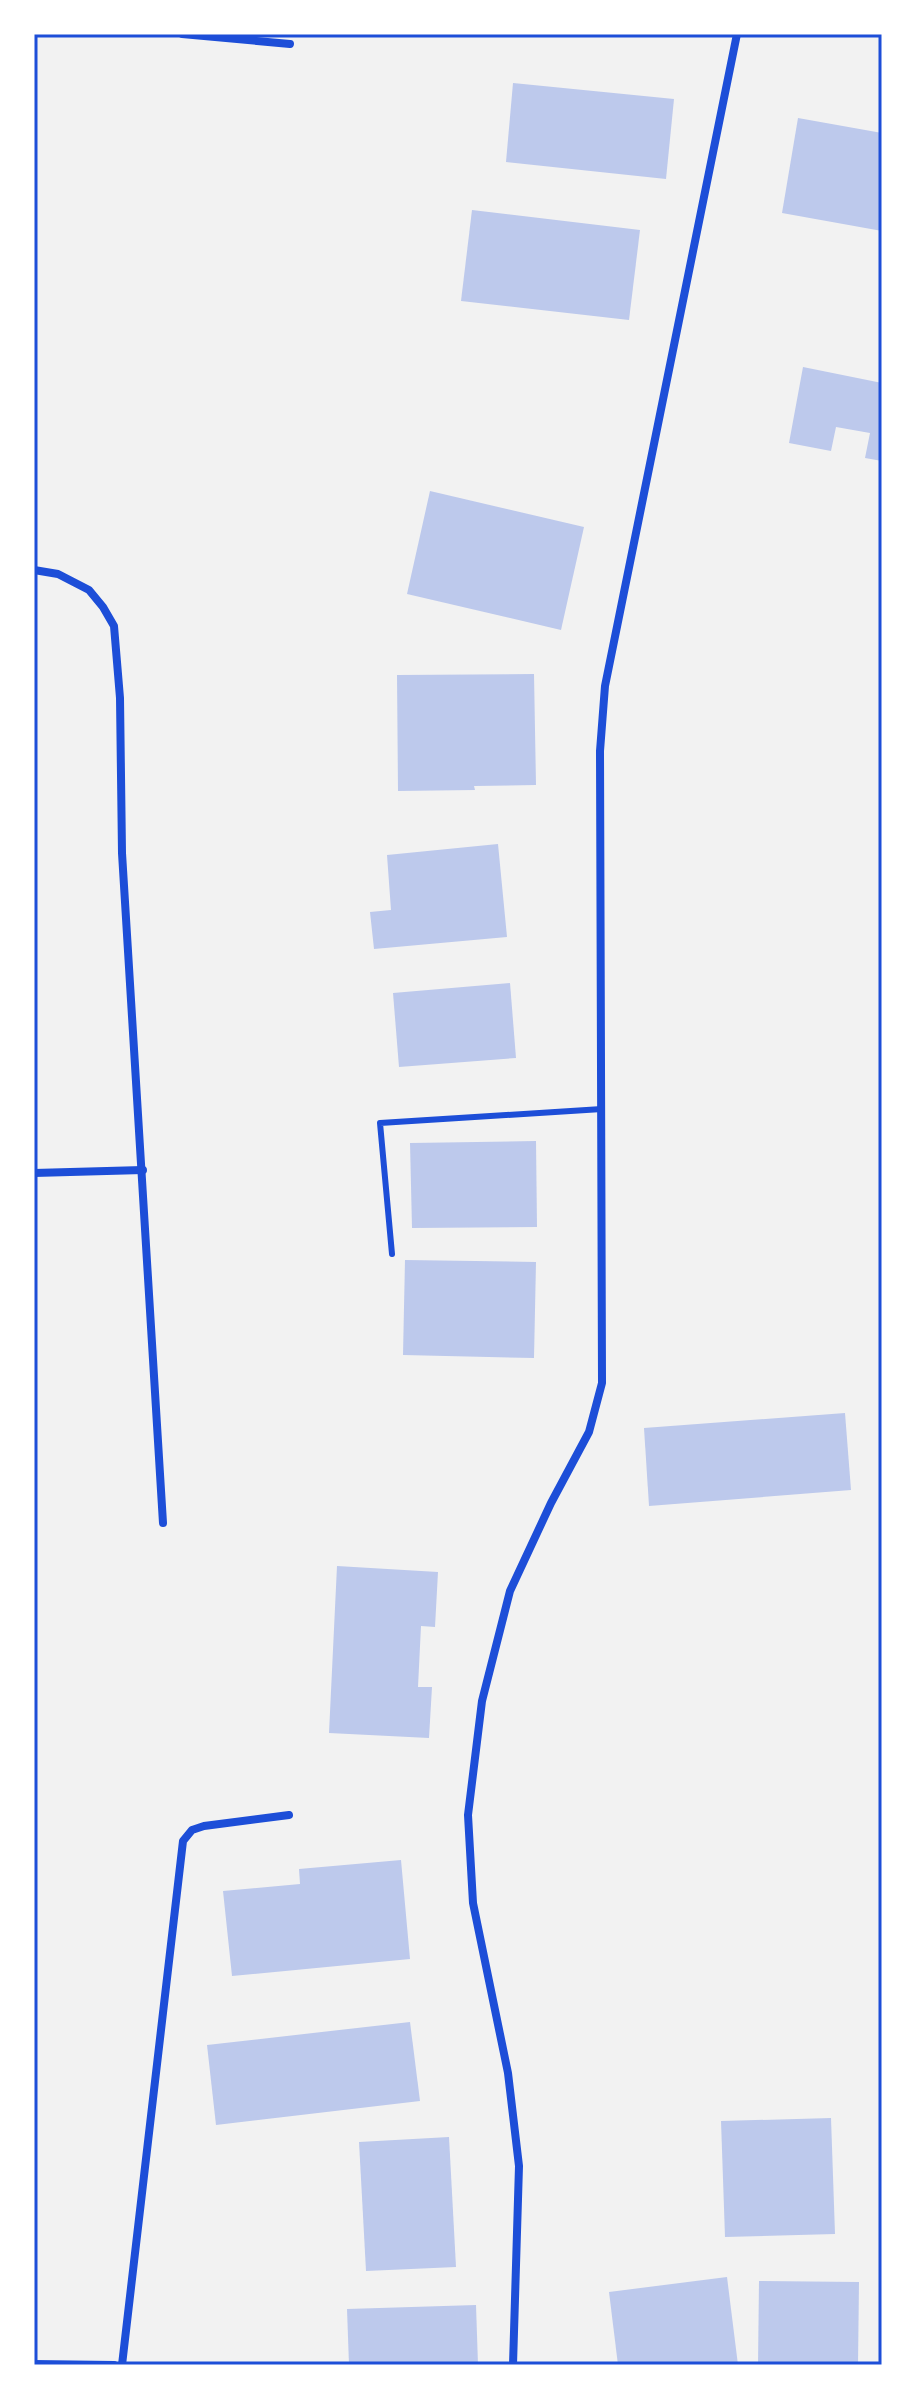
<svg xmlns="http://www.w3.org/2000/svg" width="916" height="2399" viewBox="0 0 916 2399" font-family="Roboto,sans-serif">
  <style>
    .building { fill: #bdc9ec }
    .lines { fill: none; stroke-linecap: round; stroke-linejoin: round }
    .service { stroke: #1d4ed8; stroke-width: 6 }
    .minor { stroke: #1d4ed8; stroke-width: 8 }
    .neatline { fill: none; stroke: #1d4ed8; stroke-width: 3 }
  </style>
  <rect width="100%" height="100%" fill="#f2f2f2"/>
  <g class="building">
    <path d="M 513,83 L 674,99 L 666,179 L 506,162 Z"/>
    <path d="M 798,118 L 882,133 L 882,231 L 782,213 Z"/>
    <path d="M 472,210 L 640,230 L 629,320 L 461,301 Z"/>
    <path d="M 803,367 L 882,383 L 882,461 L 865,458 L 870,433 L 836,427 L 831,451 L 789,443 Z"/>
    <path d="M 430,491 L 584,527 L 561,630 L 407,594 Z"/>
    <path d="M 534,674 L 536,785 L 474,786 L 475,790 L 398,791 L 397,675 Z"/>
    <path d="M 498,844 L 507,937 L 374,949 L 370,912 L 391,910 L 387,855 Z"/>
    <path d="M 510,983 L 516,1058 L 399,1067 L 393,993 Z"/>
    <path d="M 536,1141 L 537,1227 L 412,1228 L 410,1143 Z"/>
    <path d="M 405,1260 L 536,1262 L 534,1358 L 403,1355 Z"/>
    <path d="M 845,1413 L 851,1490 L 649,1506 L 644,1428 Z"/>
    <path d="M 337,1566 L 438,1572 L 435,1627 L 421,1626 L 418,1687 L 432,1687 L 429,1738 L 329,1733 Z"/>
    <path d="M 401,1860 L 410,1959 L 232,1976 L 223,1891 L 300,1884 L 299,1869 Z"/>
    <path d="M 410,2022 L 420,2101 L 216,2125 L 207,2045 Z"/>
    <path d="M 831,2118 L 835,2234 L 725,2237 L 721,2121 Z"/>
    <path d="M 449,2137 L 456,2267 L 366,2271 L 359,2142 Z"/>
    <path d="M 727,2277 L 738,2365 L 618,2365 L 609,2292 Z"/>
    <path d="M 759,2281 L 859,2282 L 858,2365 L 758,2365 Z"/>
    <path d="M 476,2305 L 478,2365 L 349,2365 L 347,2309 Z"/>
  </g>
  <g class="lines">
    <path class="service" d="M 392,1254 L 380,1123 L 602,1109"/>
    <g class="minor">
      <path d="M 182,34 L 290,44"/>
      <path d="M 34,570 L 58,574 L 89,590 L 103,607 L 114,626 L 120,698 L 122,853 L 163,1523"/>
      <path d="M 34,1173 L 143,1170"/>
      <path d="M 34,2364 L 114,2365"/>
      <path d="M 122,2365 L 183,1841 L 192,1830 L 204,1826 L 289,1815"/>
      <path d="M 513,2365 L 519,2166 L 508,2073 L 473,1903 L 468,1815 L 482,1701 L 510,1591 L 551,1503 L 589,1432 L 602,1383 L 600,751 L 605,686 L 737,34"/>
    </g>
  </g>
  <rect width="916" height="2399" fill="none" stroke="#ffffff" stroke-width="72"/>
  <rect x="36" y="36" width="844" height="2327" class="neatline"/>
</svg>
